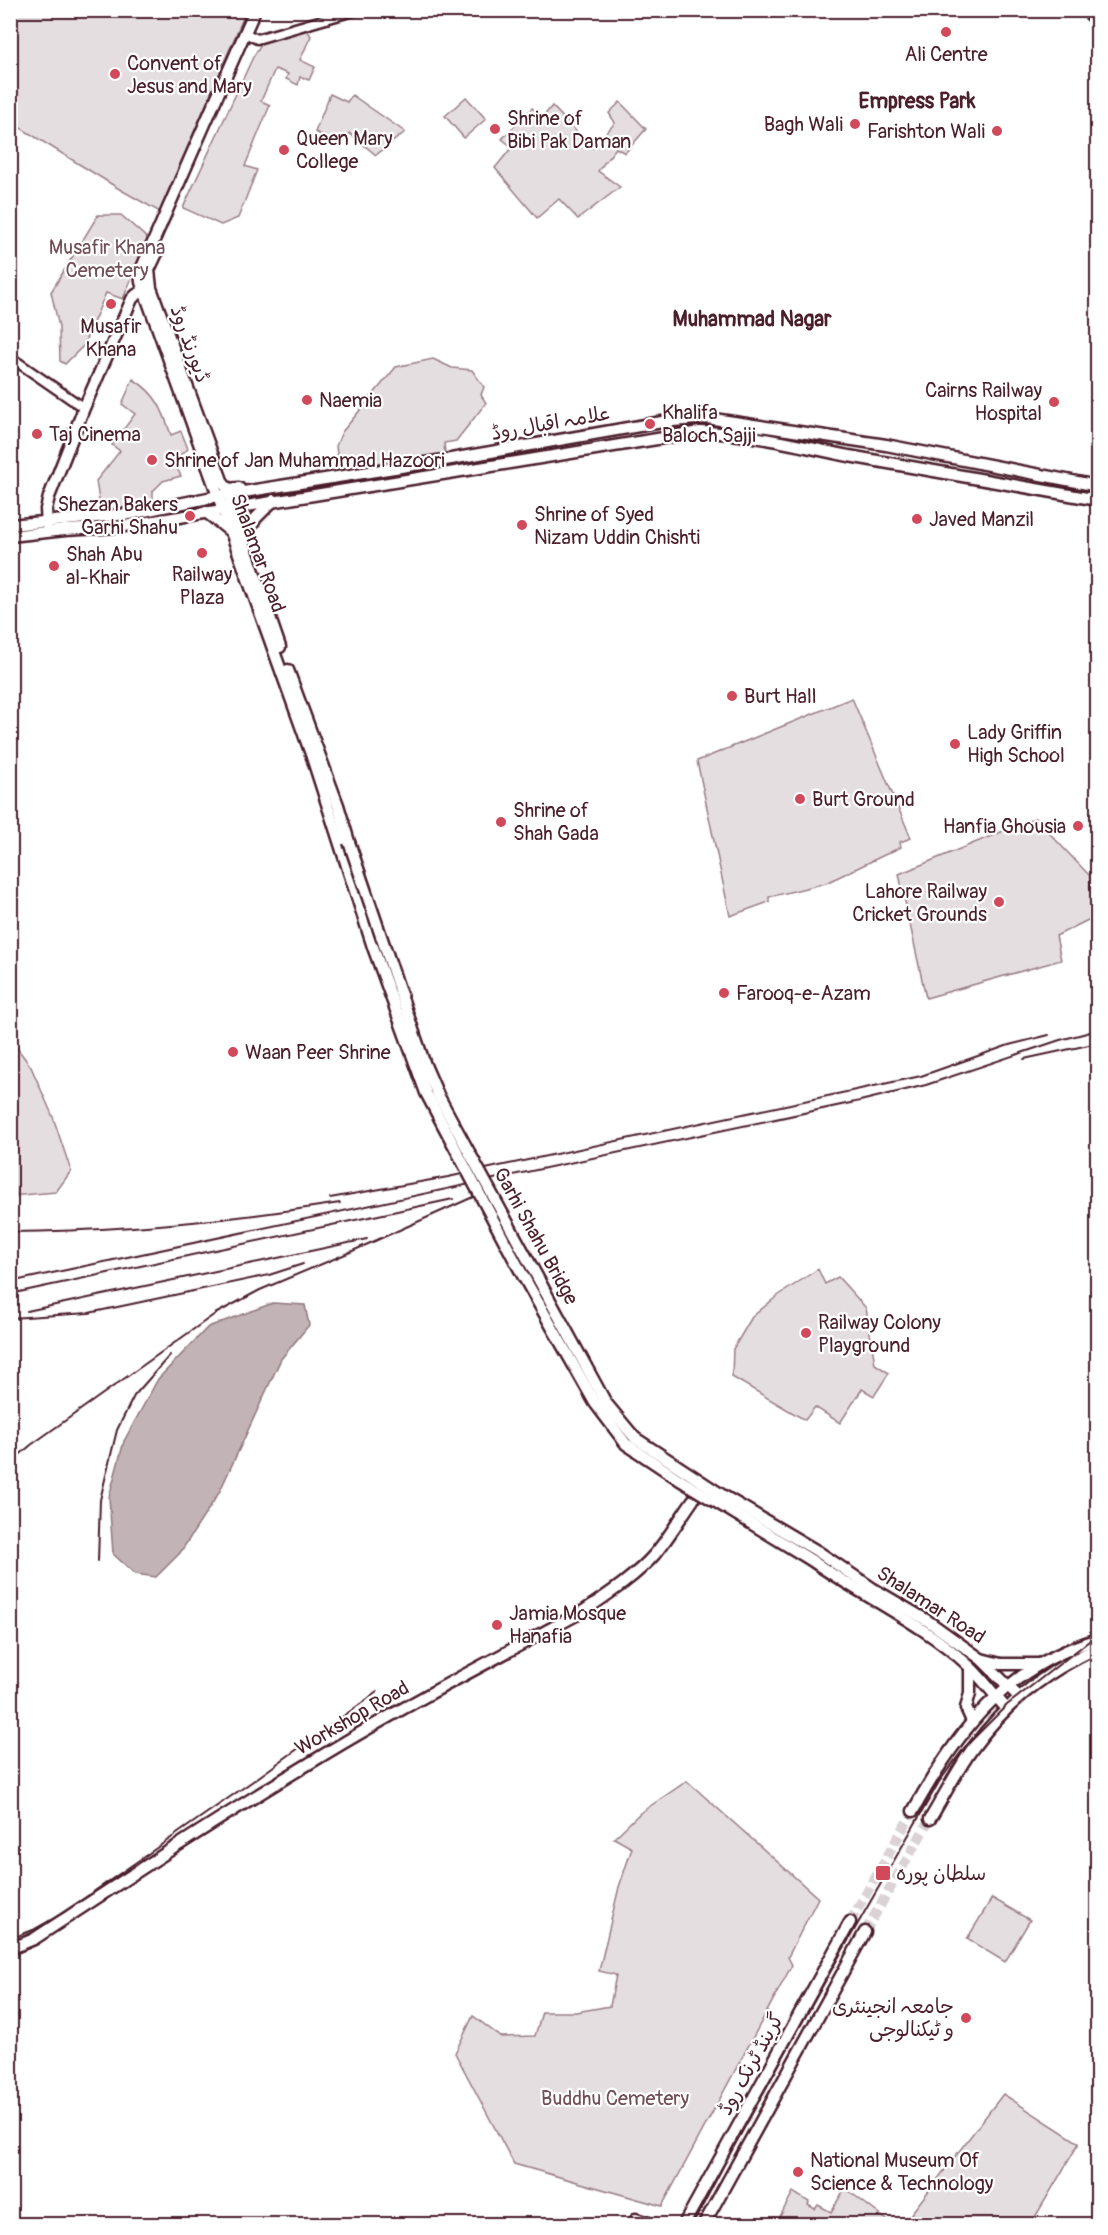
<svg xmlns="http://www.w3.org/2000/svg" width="1108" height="2235" viewBox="0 0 1108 2235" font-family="Pangolin,'Playpen Sans Arabic',sans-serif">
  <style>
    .green { fill: #e5dee0; stroke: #987e86; stroke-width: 1.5 }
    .water { fill: #c1b3b6; stroke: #91787e; stroke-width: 1.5 }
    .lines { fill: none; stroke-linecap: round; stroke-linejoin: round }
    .major-tunnel { stroke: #dbd2d5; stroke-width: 10; stroke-dasharray: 10 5; stroke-linecap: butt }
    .minor-casing { stroke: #4a1f2b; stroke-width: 13 }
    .major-casing { stroke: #4a1f2b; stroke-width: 15 }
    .minor { stroke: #fff; stroke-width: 8 }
    .major { stroke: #fff; stroke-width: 10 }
    .rail { stroke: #4a1f2b; stroke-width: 2 }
    .major-bridge-casing { stroke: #4a1f2b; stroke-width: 15; stroke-linecap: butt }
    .major-bridge { stroke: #fff; stroke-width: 10 }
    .poi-dot { fill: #d1495b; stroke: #fff; stroke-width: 2 }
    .labels { text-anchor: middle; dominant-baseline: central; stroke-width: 4.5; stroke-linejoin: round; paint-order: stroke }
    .poi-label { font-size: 20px; fill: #4a1f2b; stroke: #fff; text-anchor: start }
    .park-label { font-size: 20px; fill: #714f58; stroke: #fff }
    .street-label { font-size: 20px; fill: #4a1f2b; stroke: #fff }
    .neighbourhood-label { font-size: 21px; font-weight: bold; fill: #4a1f2b; stroke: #fff }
  </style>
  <rect width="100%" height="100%" fill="#fff"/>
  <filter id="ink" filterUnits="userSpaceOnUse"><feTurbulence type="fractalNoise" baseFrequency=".0167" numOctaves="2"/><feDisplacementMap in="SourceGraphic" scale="12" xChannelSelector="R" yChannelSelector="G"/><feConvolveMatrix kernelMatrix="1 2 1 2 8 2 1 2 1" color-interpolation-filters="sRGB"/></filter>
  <g filter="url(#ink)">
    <g class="green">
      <path d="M 11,10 L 246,11 L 160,212 L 121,190 L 11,122 Z"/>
      <path d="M 304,25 L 311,36 L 300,60 L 315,67 L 309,80 L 300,77 L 298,85 L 286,79 L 288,74 L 275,69 L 261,101 L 270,105 L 245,166 L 257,170 L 238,218 L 221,225 L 183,208 L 253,57 L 266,36 Z"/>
      <path d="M 330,94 L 347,102 L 352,95 L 405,132 L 376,155 L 349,133 L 341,144 L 315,132 Z"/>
      <path d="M 466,97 L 486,119 L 464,138 L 445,116 Z"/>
      <path d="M 620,102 L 646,129 L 625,153 L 616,148 L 598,171 L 620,187 L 578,219 L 559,199 L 537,218 L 495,168 L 512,147 L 502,139 L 532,108 L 543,117 L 552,106 L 592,148 L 615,123 L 609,113 Z"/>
      <path d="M 98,215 L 121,215 L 148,239 L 123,299 L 106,293 L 83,346 L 65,364 L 60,361 L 59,327 L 51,292 Z"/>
      <path d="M 433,359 L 452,368 L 472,370 L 484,387 L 481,395 L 486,403 L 456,441 L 444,443 L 445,453 L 339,469 L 336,446 L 342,432 L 396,367 Z"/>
      <path d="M 133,379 C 157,394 163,410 171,435 L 181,431 L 188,449 L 173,460 L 181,476 L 163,481 L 153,491 L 153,505 L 101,513 L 96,481 L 120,451 L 112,445 L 135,414 L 122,404 Z"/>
      <path d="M 852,698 L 911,838 L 900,842 L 901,847 L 826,883 L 769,897 L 769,902 L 730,916 L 697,761 Z"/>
      <path d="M 1035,818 L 1090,876 L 1090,887 L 1096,916 L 1056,936 L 1061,960 L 926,998 L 899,874 Z"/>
      <path d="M 10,1038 L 31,1067 L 53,1117 L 71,1171 L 56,1192 L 11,1196 Z"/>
      <path d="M 818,1269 L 825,1284 L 838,1277 L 866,1308 L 875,1364 L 889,1373 L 874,1396 L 862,1389 L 840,1423 L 815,1407 L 805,1420 L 732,1377 L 733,1349 L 752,1317 L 776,1297 Z"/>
      <path d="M 687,1781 L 818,1898 L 788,1957 L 792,1965 L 662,2206 L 514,2164 L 455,2053 L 473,2016 L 501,2037 L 535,2036 L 542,2012 L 576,2012 L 610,2006 L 616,1975 L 599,1971 L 619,1887 L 632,1848 L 614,1838 L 640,1813 Z"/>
      <path d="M 992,1898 L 1030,1920 L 1005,1962 L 967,1939 Z"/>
      <path d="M 1003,2094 L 1079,2143 L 1031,2224 L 908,2224 L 907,2219 Z"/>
      <path d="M 845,2188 L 892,2224 L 776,2224 L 793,2192 L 809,2202 L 808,2205 L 815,2209 L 818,2205 L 831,2212 Z"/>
    </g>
    <path class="water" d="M 273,1303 L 305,1305 L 309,1325 L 281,1359 L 219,1493 L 180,1553 L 156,1577 L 135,1574 L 113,1554 L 109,1497 L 124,1441 L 158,1379 L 208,1327 Z"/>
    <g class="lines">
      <g class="major-tunnel">
        <path d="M 850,1922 L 913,1811"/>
        <path d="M 865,1932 L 930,1819"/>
      </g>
      <g class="minor-casing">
        <g id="minor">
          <path d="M 251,36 L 257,39 L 357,10"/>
          <path d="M 10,357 L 84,408"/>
          <path d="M 633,2224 L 636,2218 L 655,2224"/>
        </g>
      </g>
      <g class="major-casing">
        <g id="major">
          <path d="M 255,10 L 140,272 L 141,282 L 311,754 L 373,947"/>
          <path d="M 1085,10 L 1098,21"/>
          <path d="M 157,253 L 149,270 L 151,288 L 223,483 L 228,489 L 239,488"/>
          <path d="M 230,502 L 280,647"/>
          <path d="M 206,512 L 231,532"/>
          <path d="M 10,525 L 129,514 L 218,496 L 451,459 L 662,422 L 707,418 L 886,445 L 1098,486"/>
          <path d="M 47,525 L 46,509 L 49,497 L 84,408 L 132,299 L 136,295 L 148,289"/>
          <path d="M 10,536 L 65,530 L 118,527 L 700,432 C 751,433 799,446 849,456 C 932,471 1015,485 1098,500"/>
          <path d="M 244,540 L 256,518 L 274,500"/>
          <path d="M 288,670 L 338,805 L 349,842"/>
          <path d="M 817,1551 L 872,1588 L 928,1621 L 981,1659 L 1019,1697"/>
          <path d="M 811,1560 C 862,1596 923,1623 969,1666 C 983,1679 994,1695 1006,1708"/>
          <path d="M 981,1659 L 1001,1664 L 1039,1664"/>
          <path d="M 970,1667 L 970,1693 L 966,1708 L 972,1721"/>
          <path d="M 913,1811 C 958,1730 1005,1667 1098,1639"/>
          <path d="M 930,1819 C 944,1796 957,1770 973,1748 C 1005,1704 1048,1670 1098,1648"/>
          <path d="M 10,1949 L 34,1939 C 127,1878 220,1817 315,1760 C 402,1707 492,1660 582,1612 C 607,1595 635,1577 655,1554 C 669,1537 681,1517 693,1500"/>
          <path d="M 684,2224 L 850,1922"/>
          <path d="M 704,2224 L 865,1932"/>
        </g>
      </g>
      <use href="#minor" class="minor"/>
      <use href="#major" class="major"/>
      <g class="rail">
        <path d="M 1024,1059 L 1098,1043"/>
        <path d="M 330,1198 L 448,1177 L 921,1076 L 1009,1045 L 1049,1035"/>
        <path d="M 10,1232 C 120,1231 231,1220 340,1203"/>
        <path d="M 10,1282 L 860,1101 L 926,1085 L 1060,1040 L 1098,1030"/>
        <path d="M 10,1294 L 453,1199"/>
        <path d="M 27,1311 L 367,1239"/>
        <path d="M 10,1318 L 89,1313 L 269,1275 L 303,1264"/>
        <path d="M 10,1463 L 31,1445 L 215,1314 L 260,1290 L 348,1253 L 482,1193"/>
        <path d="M 98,1561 L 100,1500 L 117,1430 L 134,1396 L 170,1355"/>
        <path d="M 10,1939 L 33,1930 L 63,1913 L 253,1781 L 377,1692"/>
        <path d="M 693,2224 L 742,2130 L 837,1960 L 939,1782 L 964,1748 L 1007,1705 L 1098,1634"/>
      </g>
      <g class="major-bridge-casing">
        <g id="major-bridge">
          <path d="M 349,842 L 425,1065 L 438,1095 L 606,1403 L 635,1438 L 722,1495 L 817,1551"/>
          <path d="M 373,947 L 426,1093 L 522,1274 L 595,1403 L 626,1444 L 680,1480 L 811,1560"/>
        </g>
      </g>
      <use href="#major-bridge" class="major-bridge"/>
    </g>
  </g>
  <g class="poi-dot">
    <circle cx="946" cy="32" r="6"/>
    <circle cx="115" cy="74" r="6"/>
    <circle cx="855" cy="124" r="6"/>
    <circle cx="495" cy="129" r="6"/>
    <circle cx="997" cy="131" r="6"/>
    <circle cx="284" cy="150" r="6"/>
    <circle cx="111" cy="304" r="6"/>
    <circle cx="307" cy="400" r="6"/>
    <circle cx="1054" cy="402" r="6"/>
    <circle cx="650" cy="424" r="6"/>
    <circle cx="37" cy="434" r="6"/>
    <circle cx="152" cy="460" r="6"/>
    <circle cx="190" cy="516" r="6"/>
    <circle cx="917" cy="519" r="6"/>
    <circle cx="522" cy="525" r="6"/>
    <circle cx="202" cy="553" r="6"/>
    <circle cx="54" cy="566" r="6"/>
    <circle cx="732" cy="696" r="6"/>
    <circle cx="955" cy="744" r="6"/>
    <circle cx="800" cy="799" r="6"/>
    <circle cx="501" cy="822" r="6"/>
    <circle cx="1078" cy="826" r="6"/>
    <circle cx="999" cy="902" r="6"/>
    <circle cx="724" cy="993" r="6"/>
    <circle cx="233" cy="1052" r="6"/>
    <circle cx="806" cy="1333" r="6"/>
    <circle cx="497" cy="1625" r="6"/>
    <rect x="875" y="1865" width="16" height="16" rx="3"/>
    <circle cx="966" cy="2018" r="6"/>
    <circle cx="798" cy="2172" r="6"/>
  </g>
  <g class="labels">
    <g class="poi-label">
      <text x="946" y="54" text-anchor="middle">Ali Centre</text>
      <text x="127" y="63">Convent of<tspan x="127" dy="23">Jesus and Mary</tspan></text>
      <text x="507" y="118">Shrine of<tspan x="507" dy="23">Bibi Pak Daman</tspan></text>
      <text x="843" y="124" text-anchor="end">Bagh Wali</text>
      <text x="985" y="131" text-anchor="end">Farishton Wali</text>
      <text x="296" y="138">Queen Mary<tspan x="296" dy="23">College</tspan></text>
      <text x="111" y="326" text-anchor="middle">Musafir<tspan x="111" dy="23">Khana</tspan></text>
      <text x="1042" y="390" text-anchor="end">Cairns Railway<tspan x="1042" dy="23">Hospital</tspan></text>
      <text x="319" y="400">Naemia</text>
      <text x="662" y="412">Khalifa<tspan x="662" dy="23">Baloch Sajji</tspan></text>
      <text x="49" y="434">Taj Cinema</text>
      <text x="164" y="460">Shrine of Jan Muhammad Hazoori</text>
      <text x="178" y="504" text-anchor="end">Shezan Bakers<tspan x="178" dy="23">Garhi Shahu</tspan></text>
      <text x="534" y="514">Shrine of Syed<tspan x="534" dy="23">Nizam Uddin Chishti</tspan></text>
      <text x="929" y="519">Javed Manzil</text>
      <text x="66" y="554">Shah Abu<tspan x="66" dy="23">al-Khair</tspan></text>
      <text x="202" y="574" text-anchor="middle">Railway<tspan x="202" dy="23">Plaza</tspan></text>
      <text x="744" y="696">Burt Hall</text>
      <text x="967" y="732">Lady Griffin<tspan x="967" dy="23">High School</tspan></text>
      <text x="812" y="799">Burt Ground</text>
      <text x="513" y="810">Shrine of<tspan x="513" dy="23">Shah Gada</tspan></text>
      <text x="1066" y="826" text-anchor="end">Hanfia Ghousia</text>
      <text x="987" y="891" text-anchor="end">Lahore Railway<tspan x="987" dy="23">Cricket Grounds</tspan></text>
      <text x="736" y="993">Farooq-e-Azam</text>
      <text x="245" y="1052">Waan Peer Shrine</text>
      <text x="818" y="1322">Railway Colony<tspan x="818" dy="23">Playground</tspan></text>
      <text x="509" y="1613">Jamia Mosque<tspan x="509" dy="23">Hanafia</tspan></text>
      <text x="896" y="1873">سلطان پورہ</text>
      <text x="954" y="2006" text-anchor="end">جامعہ انجینئری<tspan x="954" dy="23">و ٹیکنالوجی</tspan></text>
      <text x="810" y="2160">National Museum Of<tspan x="810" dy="23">Science &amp; Technology</tspan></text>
    </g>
    <g class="park-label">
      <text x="107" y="247">Musafir Khana<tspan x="107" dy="23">Cemetery</tspan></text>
      <text x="615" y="2098">Buddhu Cemetery</text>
    </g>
    <g class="street-label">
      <text transform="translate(190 344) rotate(70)">ڈیورنڈ روڈ</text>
      <text transform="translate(551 423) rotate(-10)">علامہ اقبال روڈ</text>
      <text transform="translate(258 553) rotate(70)">Shalamar Road</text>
      <text transform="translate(536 1236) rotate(61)">Garhi Shahu Bridge</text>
      <text transform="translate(931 1605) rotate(33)">Shalamar Road</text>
      <text transform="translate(352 1718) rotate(-30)">Workshop Road</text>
      <text transform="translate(751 2064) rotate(-61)">گرینڈ ٹرنک روڈ</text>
    </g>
    <g class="neighbourhood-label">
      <text x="917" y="101">Empress Park</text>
      <text x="752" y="319">Muhammad Nagar</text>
    </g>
  </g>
  <rect width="1108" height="2235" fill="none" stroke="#fff" stroke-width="36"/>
  <rect x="18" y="18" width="1072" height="2199" fill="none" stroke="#4a1f2b" stroke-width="2" filter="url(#ink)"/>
</svg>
